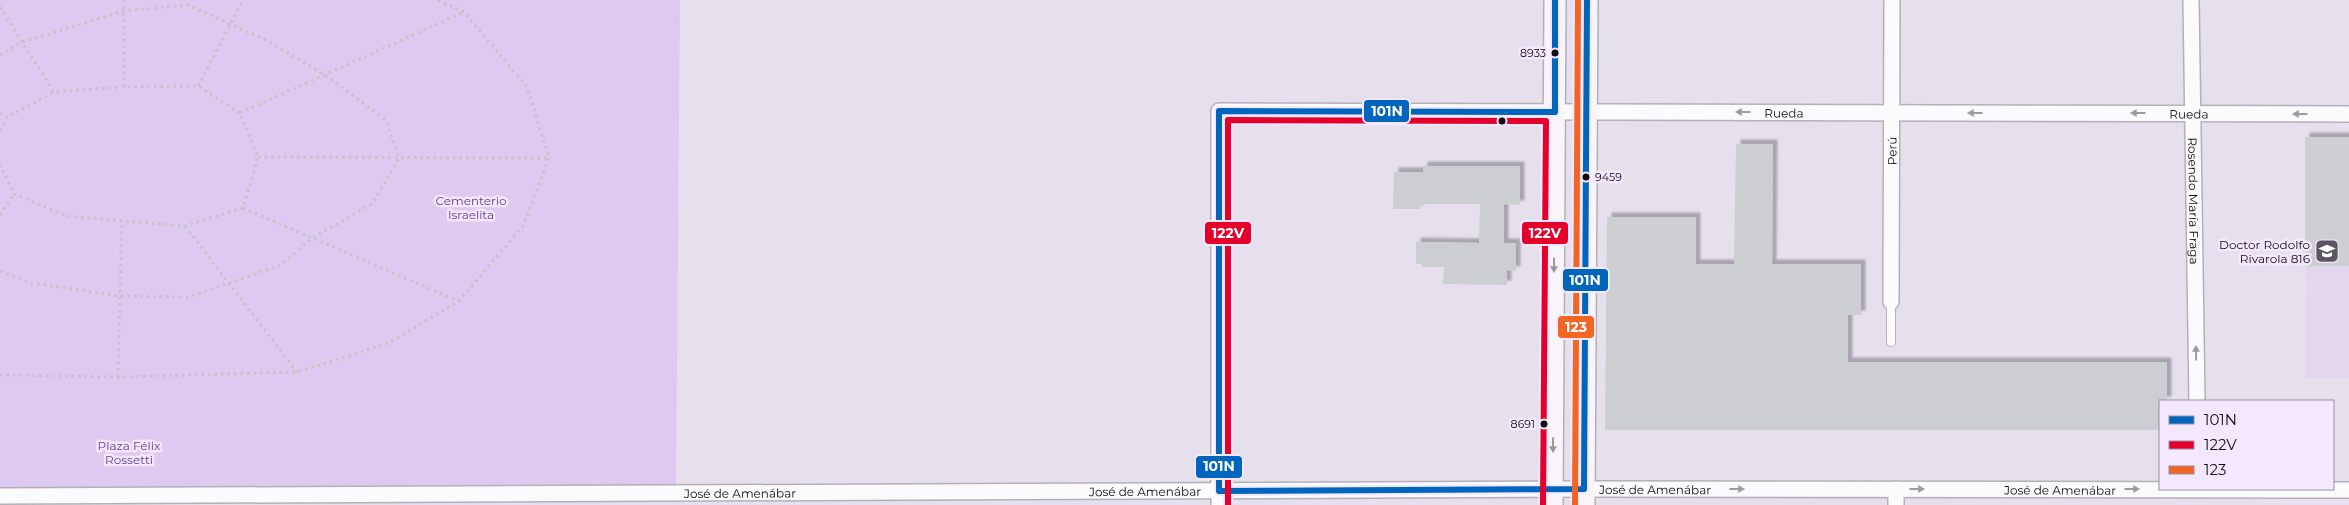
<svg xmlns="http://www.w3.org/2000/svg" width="2349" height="505" viewBox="0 0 2349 505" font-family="Montserrat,sans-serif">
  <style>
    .built { fill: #e2d7ec }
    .green { fill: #dec9f1 }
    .building { fill: #ccced2; filter: url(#shadow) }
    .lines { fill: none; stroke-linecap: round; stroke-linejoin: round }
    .lane-casing { stroke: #b4b0b9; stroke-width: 10 }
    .street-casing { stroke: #b4b0b9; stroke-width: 18 }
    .secondary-casing { stroke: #b4b0b9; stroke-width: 24 }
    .path { stroke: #c7c4c9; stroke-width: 3; stroke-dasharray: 2.5 4; stroke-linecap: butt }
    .lane { stroke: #fbfafc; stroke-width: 8 }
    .street { stroke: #fbfafc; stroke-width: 15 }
    .secondary { stroke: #f7f5f9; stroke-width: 21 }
    .bus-1-casing { stroke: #f4e8fe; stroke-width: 10 }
    .bus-2-casing { stroke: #f4e8fe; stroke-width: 10 }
    .bus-3-casing { stroke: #f4e8fe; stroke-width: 10 }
    .bus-1 { stroke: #0065bd; stroke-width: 6 }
    .bus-2 { stroke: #e4002b; stroke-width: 6 }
    .bus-3 { stroke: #f26522; stroke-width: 6 }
    .oneway { fill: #9d9b9f }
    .oneway2 { fill: #9b989d }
    .bus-dot { fill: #100c14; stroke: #f4e8fe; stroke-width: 2 }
    .labels { text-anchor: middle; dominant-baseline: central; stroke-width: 5; stroke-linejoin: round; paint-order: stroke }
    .bus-label { font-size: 11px; fill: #100c14; stroke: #f4e8fe; text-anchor: end }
    .street-label { font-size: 12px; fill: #100c14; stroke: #f4e8fe }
    .park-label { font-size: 12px; fill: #69378c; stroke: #f4e8fe }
    .poi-label { font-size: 12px; fill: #100c14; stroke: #f4e8fe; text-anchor: end }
    .line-badge { stroke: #f4e8fe; stroke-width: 2 }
    .badge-label { font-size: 14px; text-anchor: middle; font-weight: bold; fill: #fff }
  </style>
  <defs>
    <filter id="shadow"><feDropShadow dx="4.5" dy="-4.5" stdDeviation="1" flood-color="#0004"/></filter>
  </defs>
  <rect width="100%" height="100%" fill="#e6e0ec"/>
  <path class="built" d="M 2305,137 L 2349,137 L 2349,378 L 2306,378 Z"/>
  <path class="green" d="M 0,0 L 680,0 L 676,490 L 0,490 Z"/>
  <g class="building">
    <rect x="2305" y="137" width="44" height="129"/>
    <path d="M 1736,144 L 1773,144 L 1772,264 L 1861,264 L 1861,315 L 1848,315 L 1848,362 L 2167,362 L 2167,401 L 2160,401 L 2160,430 L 1605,430 L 1607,217 L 1696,217 L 1696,264 L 1734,264 Z"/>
    <path d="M 1423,166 L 1520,166 L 1520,205 L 1504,204 L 1504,243 L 1516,243 L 1516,271 L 1507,270 L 1507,285 L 1443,284 L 1444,267 L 1422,267 L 1422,264 L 1416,264 L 1416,242 L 1479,243 L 1480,204 L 1420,204 L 1420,209 L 1393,209 L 1394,172 L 1423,172 Z"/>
  </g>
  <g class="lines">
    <g class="lane-casing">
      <path id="lane" d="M 1891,342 L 1891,302"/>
    </g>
    <g class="street-casing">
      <g id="street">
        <path id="s1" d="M 2191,0 L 2197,401"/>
        <path id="s2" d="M 1891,302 L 1892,0"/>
        <path id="s3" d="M 0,496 L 1584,489 L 2349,490"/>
        <path id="s4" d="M 1219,505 L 1219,111 L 2349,114"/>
        <path d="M 1896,505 L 1896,489"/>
      </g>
    </g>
    <g class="secondary-casing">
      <g id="secondary">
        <path d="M 1552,505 L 1555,0"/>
        <path d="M 1584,505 L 1587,0"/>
      </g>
    </g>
    <g class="path">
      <path d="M 124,0 L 124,87"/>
      <path d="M 0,7 L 54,92"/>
      <path d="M 0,55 L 22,42 L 124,11 L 188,5 L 266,40 L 325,75 L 386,120 L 399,158 L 373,203 L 312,238 L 281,265 L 189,297 L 120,296 L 31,283 L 0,271"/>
      <path d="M 198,86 L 243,0"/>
      <path d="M 0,113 L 7,117"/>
      <path d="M 240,113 L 464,12"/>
      <path d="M 0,131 L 7,117 L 54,92 L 124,87 L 198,86 L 240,113 L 258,157 L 243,208 L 185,226 L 67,216 L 14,194 L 0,165"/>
      <path d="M 258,157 L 549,158"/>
      <path d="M 243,208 L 458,301"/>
      <path d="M 0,215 L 14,194"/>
      <path d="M 185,226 L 297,372"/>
      <path d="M 0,375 L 118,377 L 297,372 L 389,343 L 459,301 L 523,226 L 549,158 L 527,87 L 464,12 L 438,0"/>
      <path d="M 118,377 L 122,220"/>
    </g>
    <use href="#lane" class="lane"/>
    <use href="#street" class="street"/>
    <use href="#secondary" class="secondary"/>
    <g class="bus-1-casing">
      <path id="bus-1" d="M 1555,0 L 1555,112 L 1219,111 L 1219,491 L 1584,489 L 1587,0"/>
    </g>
    <g class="bus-2-casing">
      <path id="bus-2" d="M 1228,505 L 1228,120 L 1546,121 L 1543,505"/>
    </g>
    <g class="bus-3-casing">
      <path id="bus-3" d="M 1575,505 L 1578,0"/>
    </g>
    <use href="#bus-1" class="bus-1"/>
    <use href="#bus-2" class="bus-2"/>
    <use href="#bus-3" class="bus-3"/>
  </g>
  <defs><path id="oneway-solid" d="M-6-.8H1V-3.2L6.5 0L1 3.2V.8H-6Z" transform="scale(1.25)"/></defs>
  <g class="oneway">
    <use href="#oneway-solid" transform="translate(1743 112) rotate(-180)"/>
    <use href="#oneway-solid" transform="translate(1975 113) rotate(-180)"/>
    <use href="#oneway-solid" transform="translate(2138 113) rotate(-180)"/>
    <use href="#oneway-solid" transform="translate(2300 114) rotate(-180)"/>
    <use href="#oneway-solid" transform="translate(2196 353) rotate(-91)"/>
    <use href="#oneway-solid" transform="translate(1737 489)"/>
    <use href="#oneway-solid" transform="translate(1917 489)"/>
    <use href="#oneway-solid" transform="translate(2132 489)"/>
  </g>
  <g class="oneway2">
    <use href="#oneway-solid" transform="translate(1554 265) rotate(90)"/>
    <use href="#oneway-solid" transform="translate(1553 445) rotate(90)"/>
  </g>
  <defs>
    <g id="school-square" transform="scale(1.25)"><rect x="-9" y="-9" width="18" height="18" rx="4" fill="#5b5660" stroke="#f4e8fe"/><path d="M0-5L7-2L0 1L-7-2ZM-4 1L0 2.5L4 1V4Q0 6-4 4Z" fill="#fff"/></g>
  </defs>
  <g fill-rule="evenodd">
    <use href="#school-square" x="2327" y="251"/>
  </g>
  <g class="bus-dot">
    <circle cx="1555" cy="53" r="4.5"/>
    <circle cx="1502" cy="121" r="4.5"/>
    <circle cx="1586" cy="177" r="4.5"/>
    <circle cx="1544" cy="424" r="4.5"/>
  </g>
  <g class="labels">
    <g class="bus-label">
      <text x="1546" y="53">8933</text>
      <text x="1595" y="177" text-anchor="start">9459</text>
      <text x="1535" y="424">8691</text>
    </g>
    <g class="street-label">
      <text stroke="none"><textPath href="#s4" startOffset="959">Rueda</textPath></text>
      <text stroke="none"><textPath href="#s4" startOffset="1364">Rueda</textPath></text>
      <text stroke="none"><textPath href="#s2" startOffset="151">Perú</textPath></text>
      <text stroke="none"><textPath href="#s1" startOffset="201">Rosendo María Fraga</textPath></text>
      <text stroke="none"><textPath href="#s3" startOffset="1655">José de Amenábar</textPath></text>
      <text stroke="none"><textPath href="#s3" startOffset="2060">José de Amenábar</textPath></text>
      <text stroke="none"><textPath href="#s3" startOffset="1145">José de Amenábar</textPath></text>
      <text stroke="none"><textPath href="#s3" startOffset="740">José de Amenábar</textPath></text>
    </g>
    <g class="park-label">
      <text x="471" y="200">Cementerio<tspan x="471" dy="14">Israelita</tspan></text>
      <text x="129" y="445">Plaza Félix<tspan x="129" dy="14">Rossetti</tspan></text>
    </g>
    <g class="poi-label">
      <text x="2310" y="244">Doctor Rodolfo<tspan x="2310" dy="14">Rivarola 816</tspan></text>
    </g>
  </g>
  <g class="line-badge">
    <rect x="1363" y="99" width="47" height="24" rx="5" fill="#0065bd"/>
    <rect x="1204" y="221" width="48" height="24" rx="5" fill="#e4002b"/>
    <rect x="1521" y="221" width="48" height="24" rx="5" fill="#e4002b"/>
    <rect x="1562" y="268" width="47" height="24" rx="5" fill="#0065bd"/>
    <rect x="1557" y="315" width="38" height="24" rx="5" fill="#f26522"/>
    <rect x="1195" y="455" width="48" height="24" rx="5" fill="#0065bd"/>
  </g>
  <g class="badge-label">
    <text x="1387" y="116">101N</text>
    <text x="1228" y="238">122V</text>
    <text x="1545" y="238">122V</text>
    <text x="1585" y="285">101N</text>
    <text x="1576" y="332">123</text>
    <text x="1219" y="471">101N</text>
  </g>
  <rect x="2159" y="400" width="175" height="90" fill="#f4e8fe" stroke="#9990a0"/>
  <rect x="2169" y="416" width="25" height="8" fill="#0065bd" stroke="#9990a0"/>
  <text x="2204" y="425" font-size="15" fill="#100c14">101N</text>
  <rect x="2169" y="441" width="25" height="8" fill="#e4002b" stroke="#9990a0"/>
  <text x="2204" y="450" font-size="15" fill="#100c14">122V</text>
  <rect x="2169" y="466" width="25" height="8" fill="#f26522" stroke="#9990a0"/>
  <text x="2204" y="475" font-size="15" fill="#100c14">123</text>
</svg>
